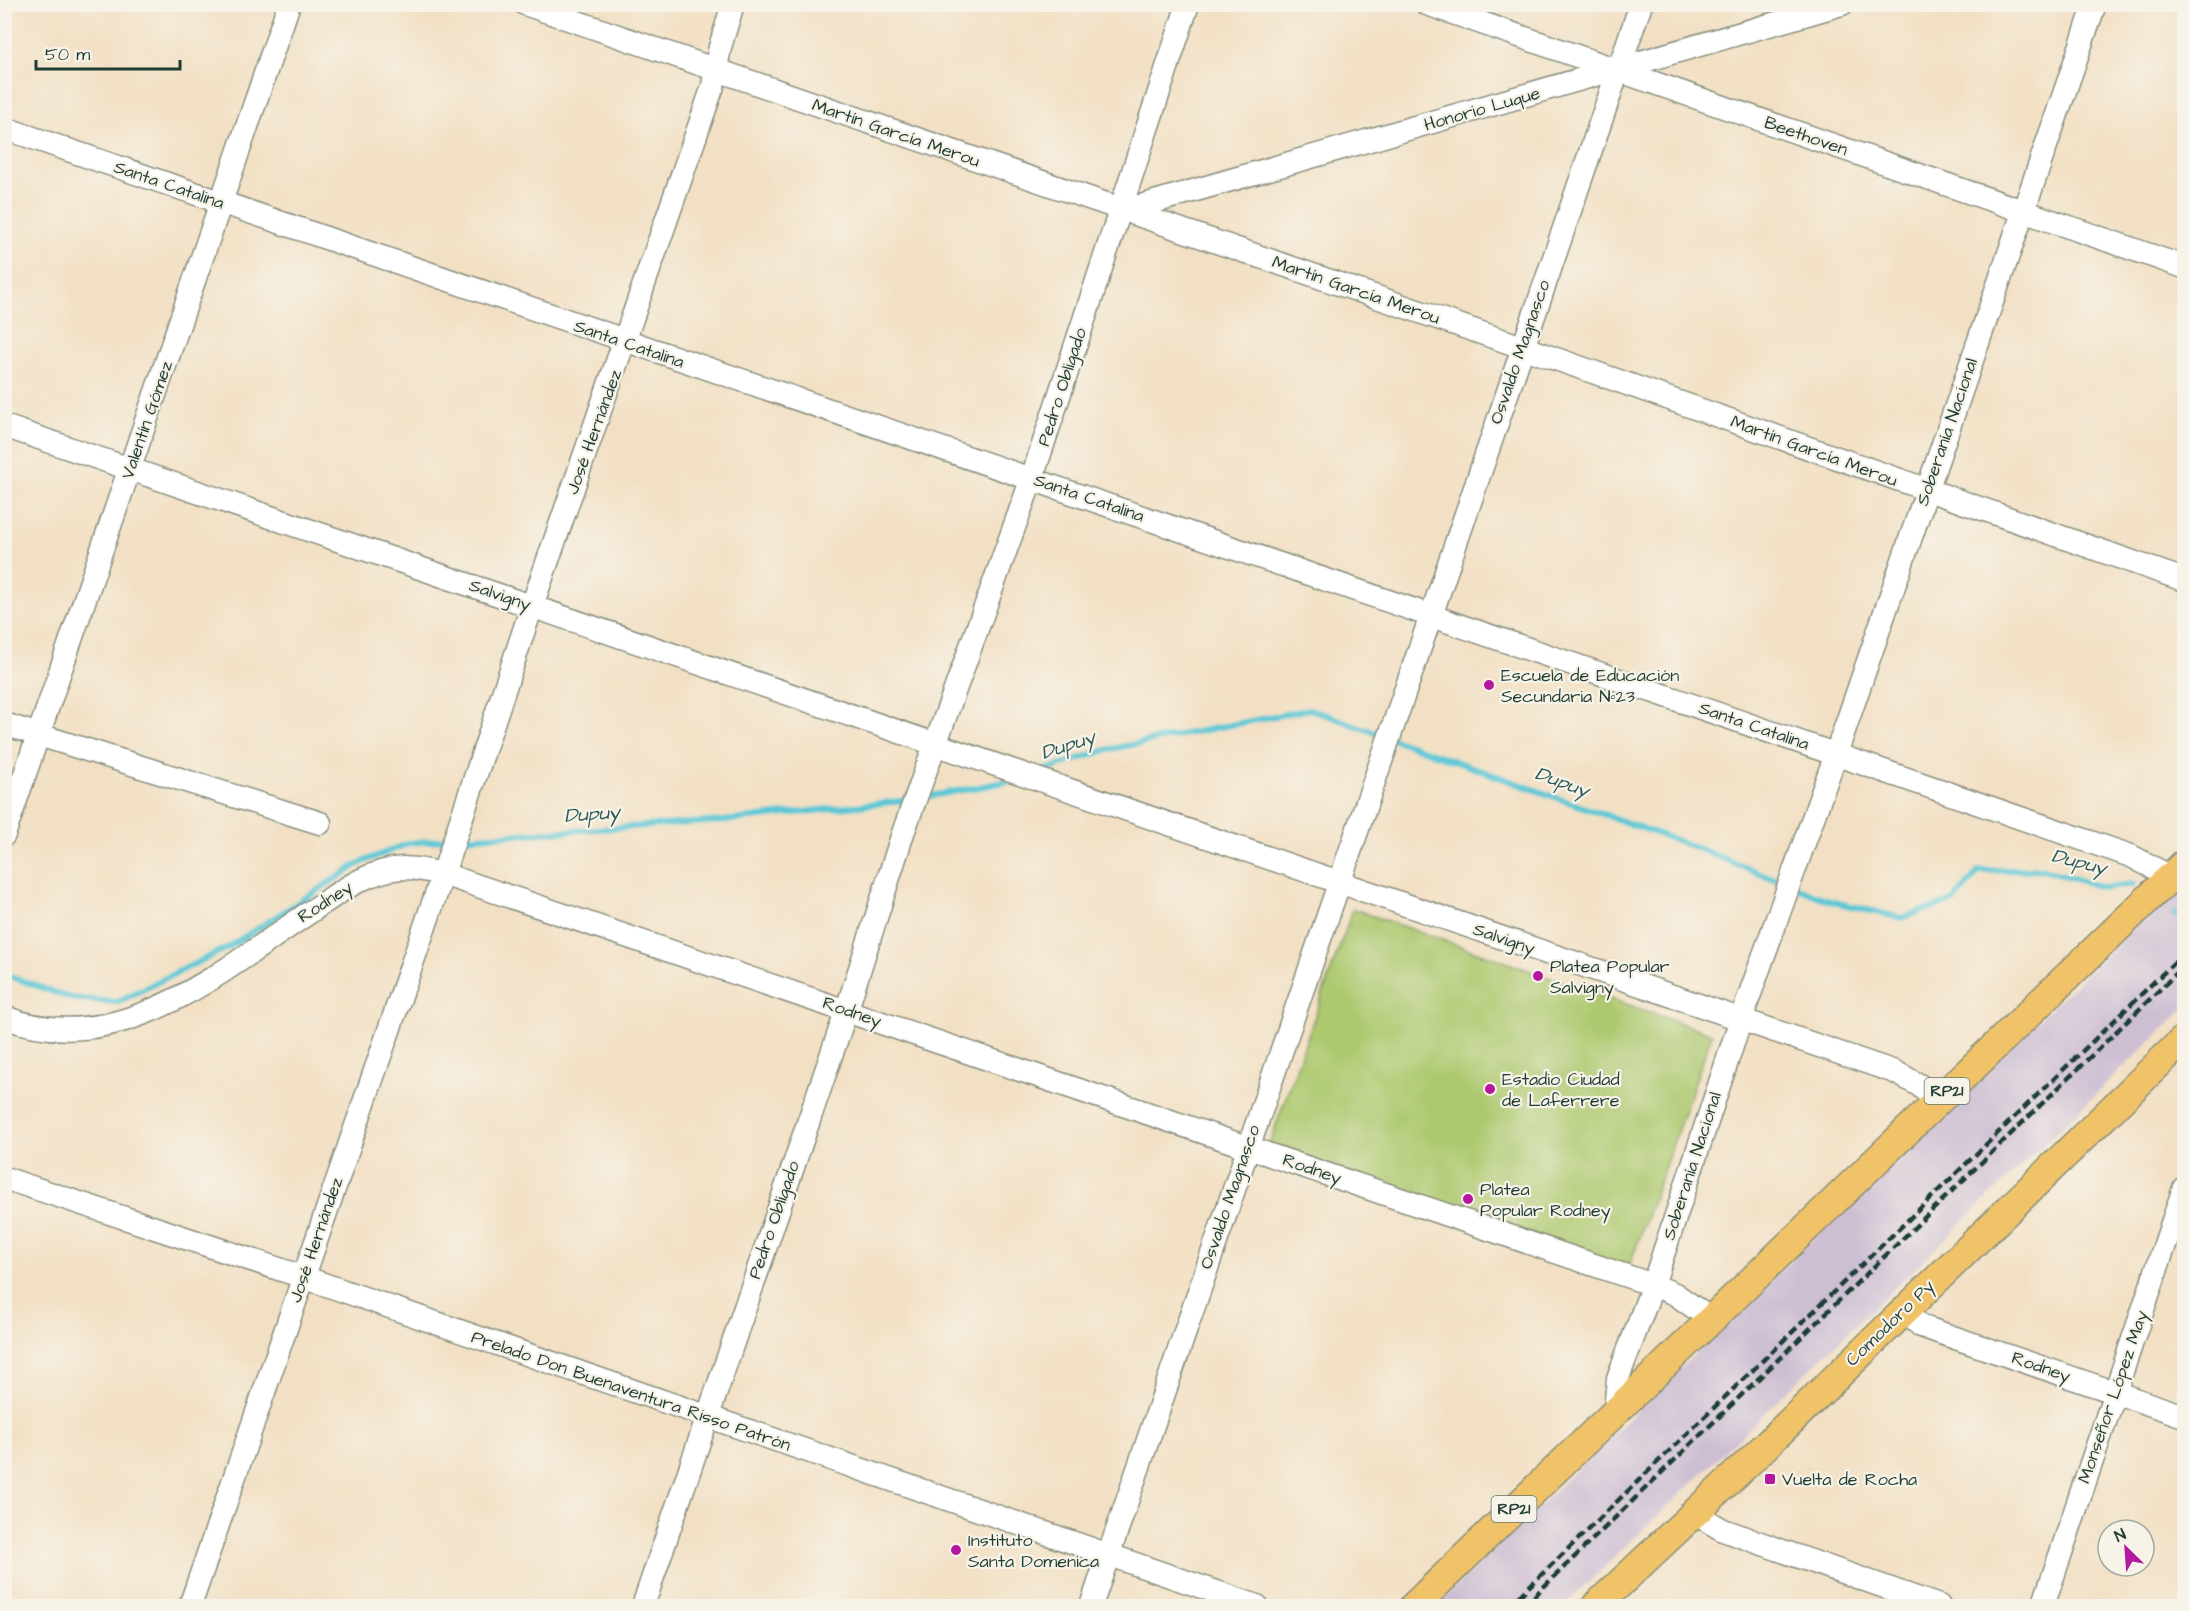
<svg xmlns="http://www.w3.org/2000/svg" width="2189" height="1611" viewBox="0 0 2189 1611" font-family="'Architects Daughter',sans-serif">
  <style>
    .industrial { fill: #ccbed3 }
    .green { fill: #adc96f; stroke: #668352; stroke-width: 1.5 }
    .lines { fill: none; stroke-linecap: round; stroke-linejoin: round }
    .stream { stroke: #5cc7d6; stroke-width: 6 }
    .minor-casing { stroke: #888e7c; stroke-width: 25 }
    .major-casing { stroke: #888e7c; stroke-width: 31 }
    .minor { stroke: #fff; stroke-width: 22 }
    .major { stroke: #f0c369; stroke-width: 28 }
    .rail { stroke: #1f3d34; stroke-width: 4.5; stroke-dasharray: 9 4.5; stroke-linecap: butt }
    .poi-dot { fill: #b5179e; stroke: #f7f3e8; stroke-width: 2 }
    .labels { text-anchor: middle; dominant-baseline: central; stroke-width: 4.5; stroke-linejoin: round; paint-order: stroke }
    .shield { fill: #f7f3e8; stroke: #60746a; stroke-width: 1.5 }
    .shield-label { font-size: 16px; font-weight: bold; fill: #1f3d34 }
    .street-label { font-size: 18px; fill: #1f3d34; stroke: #f7f3e8 }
    .poi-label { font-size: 18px; fill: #1f3d34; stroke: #f7f3e8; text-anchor: start }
    .water-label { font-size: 20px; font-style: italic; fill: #2b5954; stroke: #f7f3e8 }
  </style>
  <rect width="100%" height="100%" fill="#f7f3e8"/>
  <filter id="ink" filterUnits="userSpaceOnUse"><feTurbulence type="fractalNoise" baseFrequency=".0167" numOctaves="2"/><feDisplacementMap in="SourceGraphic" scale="12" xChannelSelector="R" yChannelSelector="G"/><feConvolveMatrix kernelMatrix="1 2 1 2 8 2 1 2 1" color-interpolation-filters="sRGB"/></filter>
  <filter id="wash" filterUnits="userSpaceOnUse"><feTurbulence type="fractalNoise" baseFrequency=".008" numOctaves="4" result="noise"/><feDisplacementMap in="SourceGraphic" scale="24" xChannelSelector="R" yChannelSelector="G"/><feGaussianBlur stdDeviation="1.35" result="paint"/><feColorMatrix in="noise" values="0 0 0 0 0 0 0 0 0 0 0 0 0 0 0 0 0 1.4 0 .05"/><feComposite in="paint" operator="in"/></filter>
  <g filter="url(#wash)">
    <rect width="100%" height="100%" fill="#f2e0c4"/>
    <path class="industrial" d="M 2184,879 L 2184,1009 L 1564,1606 L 1436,1606 Z"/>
    <path class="green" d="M 1353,909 L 1712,1034 L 1628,1270 L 1269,1145 Z"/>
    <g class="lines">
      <g class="stream">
        <path d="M 1393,739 L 1689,845 L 1830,901 L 1901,918 L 1953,901 L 1979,871 L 2043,869 L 2105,888 L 2133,884"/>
        <path d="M 1040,772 L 1106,750 L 1310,709 L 1384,736"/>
        <path d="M 920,798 L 1016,780"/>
        <path d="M 460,838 L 724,821 L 910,800"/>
        <path d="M 2174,914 L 2184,918"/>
        <path d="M 4,974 L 70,998 L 117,1002 L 227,948 L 360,863 L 409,843 L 450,839"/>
      </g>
    </g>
  </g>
  <g filter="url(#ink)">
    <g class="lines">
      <g class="minor-casing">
        <g id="minor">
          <path d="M 525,4 L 1522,347 L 2184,580"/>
          <path d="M 1427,4 L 2184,267"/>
          <path d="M 4,128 C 713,373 1423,611 2131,856 L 2171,877"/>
          <path d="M 1121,209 L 1144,205 L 1842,4"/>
          <path d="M 4,426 L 1895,1072 L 1919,1085 L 1937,1102"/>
          <path d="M 4,724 L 320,823"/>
          <path d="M 4,835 L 289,4"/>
          <path d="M 4,1017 C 120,1062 222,970 313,910 C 340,892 368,870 403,868 C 416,868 430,871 443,874 L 1653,1285 L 1675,1294 L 1712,1320"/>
          <path d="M 4,1178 L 303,1277 L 1257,1606"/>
          <path d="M 1903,1310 L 1921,1326 L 1935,1331 L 2184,1416"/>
          <path d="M 1615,1412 L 1618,1378 L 1653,1285 L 1741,1019 L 1836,754 L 2095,4"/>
          <path d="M 1694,1513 L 1723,1530 L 1939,1606"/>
          <path d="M 190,1606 L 443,874 L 532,606 L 713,86 L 720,47 L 733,4"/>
          <path d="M 643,1606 L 847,1009 L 903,833 L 1032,478 L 1188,4"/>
          <path d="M 1091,1606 L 1641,4"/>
          <path d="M 2043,1606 L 2184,1188"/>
        </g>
      </g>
      <g class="major-casing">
        <g id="major">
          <path d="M 1414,1606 L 2184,864"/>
          <path d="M 1596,1606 L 1752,1459 L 2184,1039"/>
        </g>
      </g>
      <use href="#minor" class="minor"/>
      <use href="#major" class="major"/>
      <g class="rail">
        <path d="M 1509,1606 L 2184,953"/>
        <path d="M 1524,1606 L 2184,966"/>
      </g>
    </g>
  </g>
  <g class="poi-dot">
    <circle cx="1489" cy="685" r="6"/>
    <circle cx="1538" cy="976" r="6"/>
    <circle cx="1490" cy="1089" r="6"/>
    <circle cx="1468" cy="1199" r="6"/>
    <rect x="1764" y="1473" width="12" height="12" rx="3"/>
    <circle cx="956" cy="1550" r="6"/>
  </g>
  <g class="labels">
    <g class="shield">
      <rect x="1924.5" y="1078" width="45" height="26" rx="4.5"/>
      <rect x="1491.5" y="1496" width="45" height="26" rx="4.5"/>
    </g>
    <g class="shield-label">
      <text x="1947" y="1091">RP21</text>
      <text x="1514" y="1509">RP21</text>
    </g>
    <g class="street-label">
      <text transform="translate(1482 109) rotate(-16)">Honorio Luque</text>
      <text transform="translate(896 133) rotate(19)">Martín García Merou</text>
      <text transform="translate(1806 136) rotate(19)">Beethoven</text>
      <text transform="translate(169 185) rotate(19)">Santa Catalina</text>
      <text transform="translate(1356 290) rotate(19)">Martín García Merou</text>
      <text transform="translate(629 344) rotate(19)">Santa Catalina</text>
      <text transform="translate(1520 352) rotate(-71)">Osvaldo Magnasco</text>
      <text transform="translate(1062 387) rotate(-72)">Pedro Obligado</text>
      <text transform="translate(147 420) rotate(-71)">Valentín Gómez</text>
      <text transform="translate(594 432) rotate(-70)">José Hernández</text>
      <text transform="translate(1947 432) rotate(-71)">Soberanía Nacional</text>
      <text transform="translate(1814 451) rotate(20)">Martín García Merou</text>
      <text transform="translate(1089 498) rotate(19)">Santa Catalina</text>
      <text transform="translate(500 595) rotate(19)">Salvigny</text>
      <text transform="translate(1754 726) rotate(19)">Santa Catalina</text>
      <text transform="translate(325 902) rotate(-33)">Rodney</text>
      <text transform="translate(1504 939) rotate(19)">Salvigny</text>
      <text transform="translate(852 1012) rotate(19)">Rodney</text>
      <text transform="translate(1692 1166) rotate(-72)">Soberanía Nacional</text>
      <text transform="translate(1312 1169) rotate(19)">Rodney</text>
      <text transform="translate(1230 1197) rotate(-71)">Osvaldo Magnasco</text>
      <text transform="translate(774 1220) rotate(-71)">Pedro Obligado</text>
      <text transform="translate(316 1240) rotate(-71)">José Hernández</text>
      <text transform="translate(1890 1323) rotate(-44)">Comodoro Py</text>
      <text transform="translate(2041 1367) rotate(19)">Rodney</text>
      <text transform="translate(631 1391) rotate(19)">Prelado Don Buenaventura Risso Patrón</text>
      <text transform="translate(2113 1397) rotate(-71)">Monseñor López May</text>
    </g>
    <g class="poi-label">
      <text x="1501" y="675">Escuela de Educación<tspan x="1501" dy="21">Secundaria Nº23</tspan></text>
      <text x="1550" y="966">Platea Popular<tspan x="1550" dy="21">Salvigny</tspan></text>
      <text x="1502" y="1079">Estadio Ciudad<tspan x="1502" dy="21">de Laferrere</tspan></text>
      <text x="1480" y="1189">Platea<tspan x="1480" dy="21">Popular Rodney</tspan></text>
      <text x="1782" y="1479">Vuelta de Rocha</text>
      <text x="968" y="1540">Instituto<tspan x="968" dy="21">Santa Domenica</tspan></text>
    </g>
    <g class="water-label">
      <text transform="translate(1068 745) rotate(-18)">Dupuy</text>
      <text transform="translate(1562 782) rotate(20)">Dupuy</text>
      <text transform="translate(592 814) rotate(-4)">Dupuy</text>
      <text transform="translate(2079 862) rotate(14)">Dupuy</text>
    </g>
  </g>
  <rect width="2189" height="1611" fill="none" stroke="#f7f3e8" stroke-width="24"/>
  <g transform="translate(2126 1548) rotate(335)"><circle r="28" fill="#f7f3e8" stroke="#a1aaa0" stroke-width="1.5"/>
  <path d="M0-4.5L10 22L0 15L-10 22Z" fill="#b5179e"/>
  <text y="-9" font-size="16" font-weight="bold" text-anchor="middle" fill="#1f3d34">N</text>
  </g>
  <path d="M36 60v9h144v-9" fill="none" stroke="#1f3d34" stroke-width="3"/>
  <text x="45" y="60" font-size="18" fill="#1f3d34" stroke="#f7f3e8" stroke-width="4.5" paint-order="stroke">50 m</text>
</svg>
